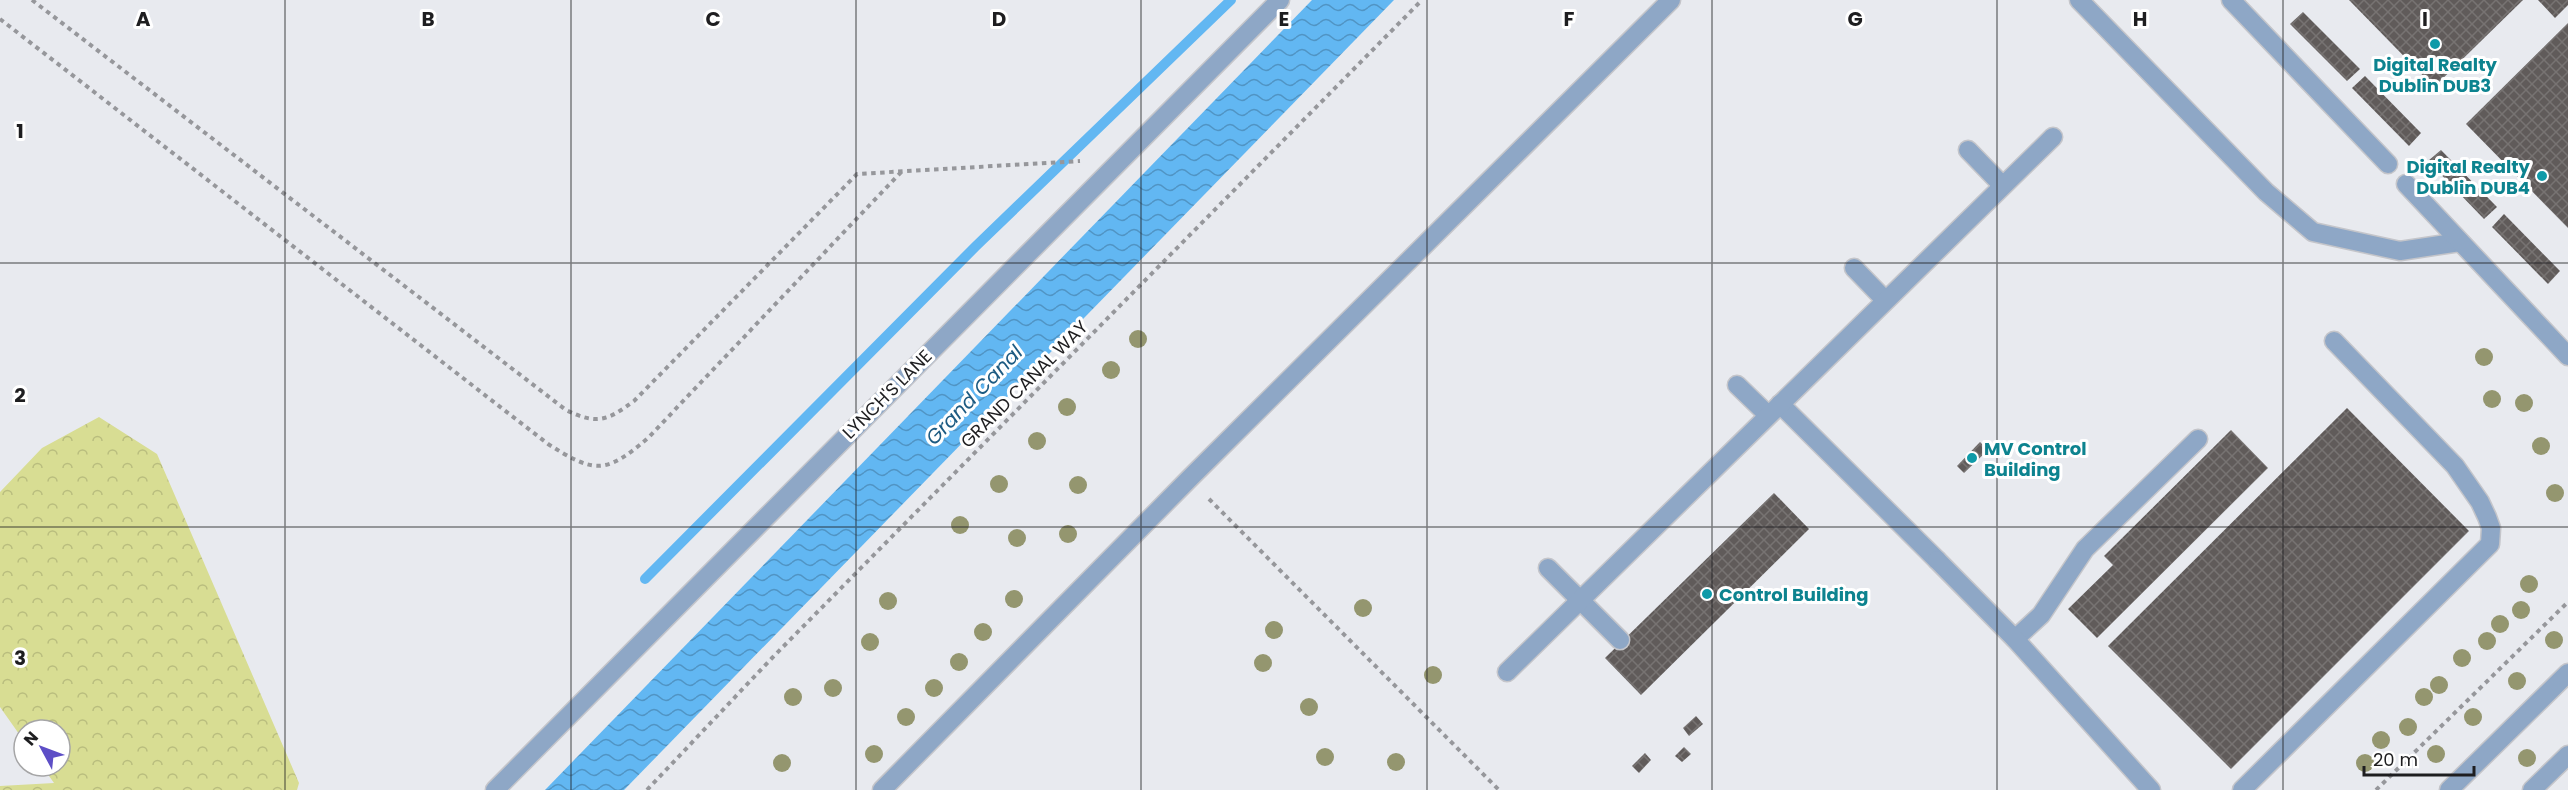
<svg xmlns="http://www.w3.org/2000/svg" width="2568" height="790" viewBox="0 0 2568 790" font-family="Poppins,sans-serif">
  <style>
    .forest { fill: url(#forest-crowns) }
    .water { fill: url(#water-waves) }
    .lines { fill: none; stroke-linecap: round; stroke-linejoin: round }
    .stream { stroke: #62b7f2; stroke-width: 10 }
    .building { fill: url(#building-cross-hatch) }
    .service-casing { stroke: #c4c5ca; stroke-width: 21 }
    .minor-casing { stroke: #c4c5ca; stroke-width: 21 }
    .path { stroke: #96979b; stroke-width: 4; stroke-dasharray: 4.5 4.5; stroke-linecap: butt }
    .service { stroke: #8ea7c6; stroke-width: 18 }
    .minor { stroke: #8ea7c6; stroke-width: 18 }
    .tree { fill: #94966f }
    .grid { fill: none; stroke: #1e1e20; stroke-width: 1.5; stroke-opacity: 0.55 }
    .culture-dot { fill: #0f9aa8; stroke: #fff; stroke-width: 2 }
    .labels { text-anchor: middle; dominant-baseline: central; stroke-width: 6; stroke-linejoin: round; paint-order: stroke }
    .culture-label { font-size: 18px; font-weight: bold; fill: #0d838f; stroke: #fff; text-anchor: start }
    .street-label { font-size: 18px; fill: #1e1e20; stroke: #fff }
    .water-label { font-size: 20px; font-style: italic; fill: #1d5b82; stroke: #fff }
    .grid-label { font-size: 20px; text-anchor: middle; font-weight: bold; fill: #1e1e20; stroke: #fff; stroke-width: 6; stroke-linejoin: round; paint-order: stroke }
  </style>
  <defs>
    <pattern id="forest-crowns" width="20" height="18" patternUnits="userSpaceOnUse" patternTransform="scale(1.5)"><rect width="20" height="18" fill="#d8dd93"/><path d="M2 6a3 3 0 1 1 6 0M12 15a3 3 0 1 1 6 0" fill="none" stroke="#b9bd7e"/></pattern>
    <pattern id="water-waves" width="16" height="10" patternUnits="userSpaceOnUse" patternTransform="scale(1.5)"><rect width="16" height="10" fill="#62b7f2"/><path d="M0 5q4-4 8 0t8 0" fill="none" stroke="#5094c4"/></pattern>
    <pattern id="building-cross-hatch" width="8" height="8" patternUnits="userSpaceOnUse" patternTransform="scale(1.5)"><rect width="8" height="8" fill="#605b5a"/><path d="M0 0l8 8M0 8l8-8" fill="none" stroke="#777372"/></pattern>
  </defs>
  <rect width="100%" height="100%" fill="#e8eaef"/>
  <path class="forest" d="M 99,417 L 157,454 L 299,783 L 297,790 L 0,790 L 0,786 L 54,783 L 42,766 L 60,766 L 60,730 L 24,730 L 24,741 L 0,707 L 0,492 L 42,448 Z"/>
  <path class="water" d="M 1312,0 L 1394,0 L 624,790 L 545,790 Z"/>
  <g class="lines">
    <path class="stream" d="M 645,579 L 976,246 L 1231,0"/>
  </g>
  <g class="building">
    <path d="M 2349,0 L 2523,0 L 2434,87 Z"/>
    <path d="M 2538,0 L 2568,0 L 2568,5 L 2555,18 Z"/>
    <path d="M 2303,12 L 2360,69 L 2347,81 L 2290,24 Z"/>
    <path d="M 2568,23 L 2568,228 L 2466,124 Z"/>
    <path d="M 2365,76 L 2421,133 L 2409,146 L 2352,88 Z"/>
    <path d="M 2441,150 L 2497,207 L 2484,219 L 2428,161 Z"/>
    <path d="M 2504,214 L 2560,271 L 2548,284 L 2492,227 Z"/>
    <path d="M 2347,408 L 2469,531 L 2231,769 L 2108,646 Z"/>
    <path d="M 2231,430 L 2268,468 L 2097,638 L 2068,609 L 2113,565 L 2104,556 Z"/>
    <path d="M 1980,442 L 1988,450 L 1964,473 L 1957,466 Z"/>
    <path d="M 1774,493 L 1809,529 L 1641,695 L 1605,658 Z"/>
    <path d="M 1696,716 L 1703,724 L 1689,736 L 1683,728 Z"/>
    <path d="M 1684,747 L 1691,754 L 1682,762 L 1675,756 Z"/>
    <path d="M 1645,753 L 1651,760 L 1639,773 L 1632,766 Z"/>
  </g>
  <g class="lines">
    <g class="service-casing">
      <g id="service">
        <path d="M 2079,0 L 2266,192 L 2313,232 L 2400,251 L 2460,242"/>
        <path d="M 2231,0 L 2388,164"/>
        <path d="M 1968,150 L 2002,185"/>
        <path d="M 2406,184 L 2568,356"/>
        <path d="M 1854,268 L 1885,300"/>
        <path d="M 1737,385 L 1768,415"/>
        <path d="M 1780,404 L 1937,560"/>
        <path d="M 1548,568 L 1620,640"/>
        <path d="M 2015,639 L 2041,615 L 2085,549 L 2198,439"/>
        <path d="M 1507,672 L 2053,137"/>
        <path d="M 495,790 L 1280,0"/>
        <path d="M 882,790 L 1190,478 L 1671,0"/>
        <path d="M 2242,790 L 2490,544 L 2491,528 L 2487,517 L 2480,502 L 2455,466 L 2334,341"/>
      </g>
    </g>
    <g class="minor-casing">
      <g id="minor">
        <path d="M 1937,560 L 2015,639 L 2151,790"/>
        <path d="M 2449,790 L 2568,673"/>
        <path d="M 2532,790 L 2568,755"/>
      </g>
    </g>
    <g class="path">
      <path d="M 32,0 L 566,410 C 597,425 607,421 634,401 L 857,174 L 1080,161"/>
      <path d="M 0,19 L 548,444 C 594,473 605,475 648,438 L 903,170"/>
      <path d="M 1209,499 L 1499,790"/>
      <path d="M 647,790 L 772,658 L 1422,0"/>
      <path d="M 2376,790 L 2568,602"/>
    </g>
    <use href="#service" class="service"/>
    <use href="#minor" class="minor"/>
  </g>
  <g class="tree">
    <circle cx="1138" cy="339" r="9"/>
    <circle cx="2484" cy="357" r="9"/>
    <circle cx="1111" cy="370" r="9"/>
    <circle cx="2492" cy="399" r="9"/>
    <circle cx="2524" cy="403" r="9"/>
    <circle cx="1067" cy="407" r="9"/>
    <circle cx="1037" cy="441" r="9"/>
    <circle cx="2541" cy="446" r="9"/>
    <circle cx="999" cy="484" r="9"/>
    <circle cx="1078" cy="485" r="9"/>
    <circle cx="2555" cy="493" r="9"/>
    <circle cx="960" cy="525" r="9"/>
    <circle cx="1068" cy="534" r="9"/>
    <circle cx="1017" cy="538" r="9"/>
    <circle cx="2529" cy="584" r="9"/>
    <circle cx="1014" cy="599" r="9"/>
    <circle cx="888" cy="601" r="9"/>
    <circle cx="1363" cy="608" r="9"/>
    <circle cx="2521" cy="610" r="9"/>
    <circle cx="2500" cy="624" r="9"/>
    <circle cx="1274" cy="630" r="9"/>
    <circle cx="983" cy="632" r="9"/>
    <circle cx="2554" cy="640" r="9"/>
    <circle cx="2487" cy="641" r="9"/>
    <circle cx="870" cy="642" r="9"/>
    <circle cx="2462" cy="658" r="9"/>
    <circle cx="959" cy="662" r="9"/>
    <circle cx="1263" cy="663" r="9"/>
    <circle cx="1433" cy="675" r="9"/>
    <circle cx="2517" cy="681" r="9"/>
    <circle cx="2439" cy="685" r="9"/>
    <circle cx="833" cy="688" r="9"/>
    <circle cx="934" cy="688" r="9"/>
    <circle cx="793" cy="697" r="9"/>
    <circle cx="2424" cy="697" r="9"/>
    <circle cx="1309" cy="707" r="9"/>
    <circle cx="906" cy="717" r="9"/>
    <circle cx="2473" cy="717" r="9"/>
    <circle cx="2408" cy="727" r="9"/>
    <circle cx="2381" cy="740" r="9"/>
    <circle cx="874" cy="754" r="9"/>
    <circle cx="2436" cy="754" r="9"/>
    <circle cx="1325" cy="757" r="9"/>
    <circle cx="2527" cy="758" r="9"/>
    <circle cx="1396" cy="762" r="9"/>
    <circle cx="782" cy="763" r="9"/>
    <circle cx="2365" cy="763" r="9"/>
  </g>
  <path class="grid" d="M 285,0 L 285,790M 571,0 L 571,790M 856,0 L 856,790M 1141,0 L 1141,790M 1427,0 L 1427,790M 1712,0 L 1712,790M 1997,0 L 1997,790M 2283,0 L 2283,790M 0,263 L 2568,263M 0,527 L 2568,527"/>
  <g class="culture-dot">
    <circle cx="2435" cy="44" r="6"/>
    <circle cx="2542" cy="176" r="6"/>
    <circle cx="1972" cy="458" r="6"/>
    <circle cx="1707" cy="594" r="6"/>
  </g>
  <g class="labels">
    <g class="culture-label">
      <text x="2435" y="64" text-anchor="middle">Digital Realty<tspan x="2435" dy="21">Dublin DUB3</tspan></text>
      <text x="2530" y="166" text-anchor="end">Digital Realty<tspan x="2530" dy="21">Dublin DUB4</tspan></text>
      <text x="1984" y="448">MV Control<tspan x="1984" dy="21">Building</tspan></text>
      <text x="1719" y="594">Control Building</text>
    </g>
    <g class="street-label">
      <text transform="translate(1024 384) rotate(-45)">GRAND CANAL WAY</text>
      <text transform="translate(887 394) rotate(-45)">LYNCH'S LANE</text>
    </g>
    <g class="water-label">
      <text transform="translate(974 395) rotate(-46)">Grand Canal</text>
    </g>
  </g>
  <g class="grid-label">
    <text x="143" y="26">A</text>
    <text x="428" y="26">B</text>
    <text x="713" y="26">C</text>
    <text x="999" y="26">D</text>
    <text x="1284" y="26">E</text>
    <text x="1569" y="26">F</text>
    <text x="1855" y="26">G</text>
    <text x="2140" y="26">H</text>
    <text x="2425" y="26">I</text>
    <text x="20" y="138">1</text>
    <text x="20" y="402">2</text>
    <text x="20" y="665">3</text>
  </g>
  <g transform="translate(42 748) rotate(311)"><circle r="28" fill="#ffffff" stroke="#a5a5a6" stroke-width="1.5"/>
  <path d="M0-4.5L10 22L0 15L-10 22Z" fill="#5d4ec6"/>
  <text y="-9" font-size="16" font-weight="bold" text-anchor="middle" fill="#1e1e20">N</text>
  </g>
  <path d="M2364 766v9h110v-9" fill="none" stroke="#1e1e20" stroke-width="3"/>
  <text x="2373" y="766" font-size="18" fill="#1e1e20" stroke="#ffffff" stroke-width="4.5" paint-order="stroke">20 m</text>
</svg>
